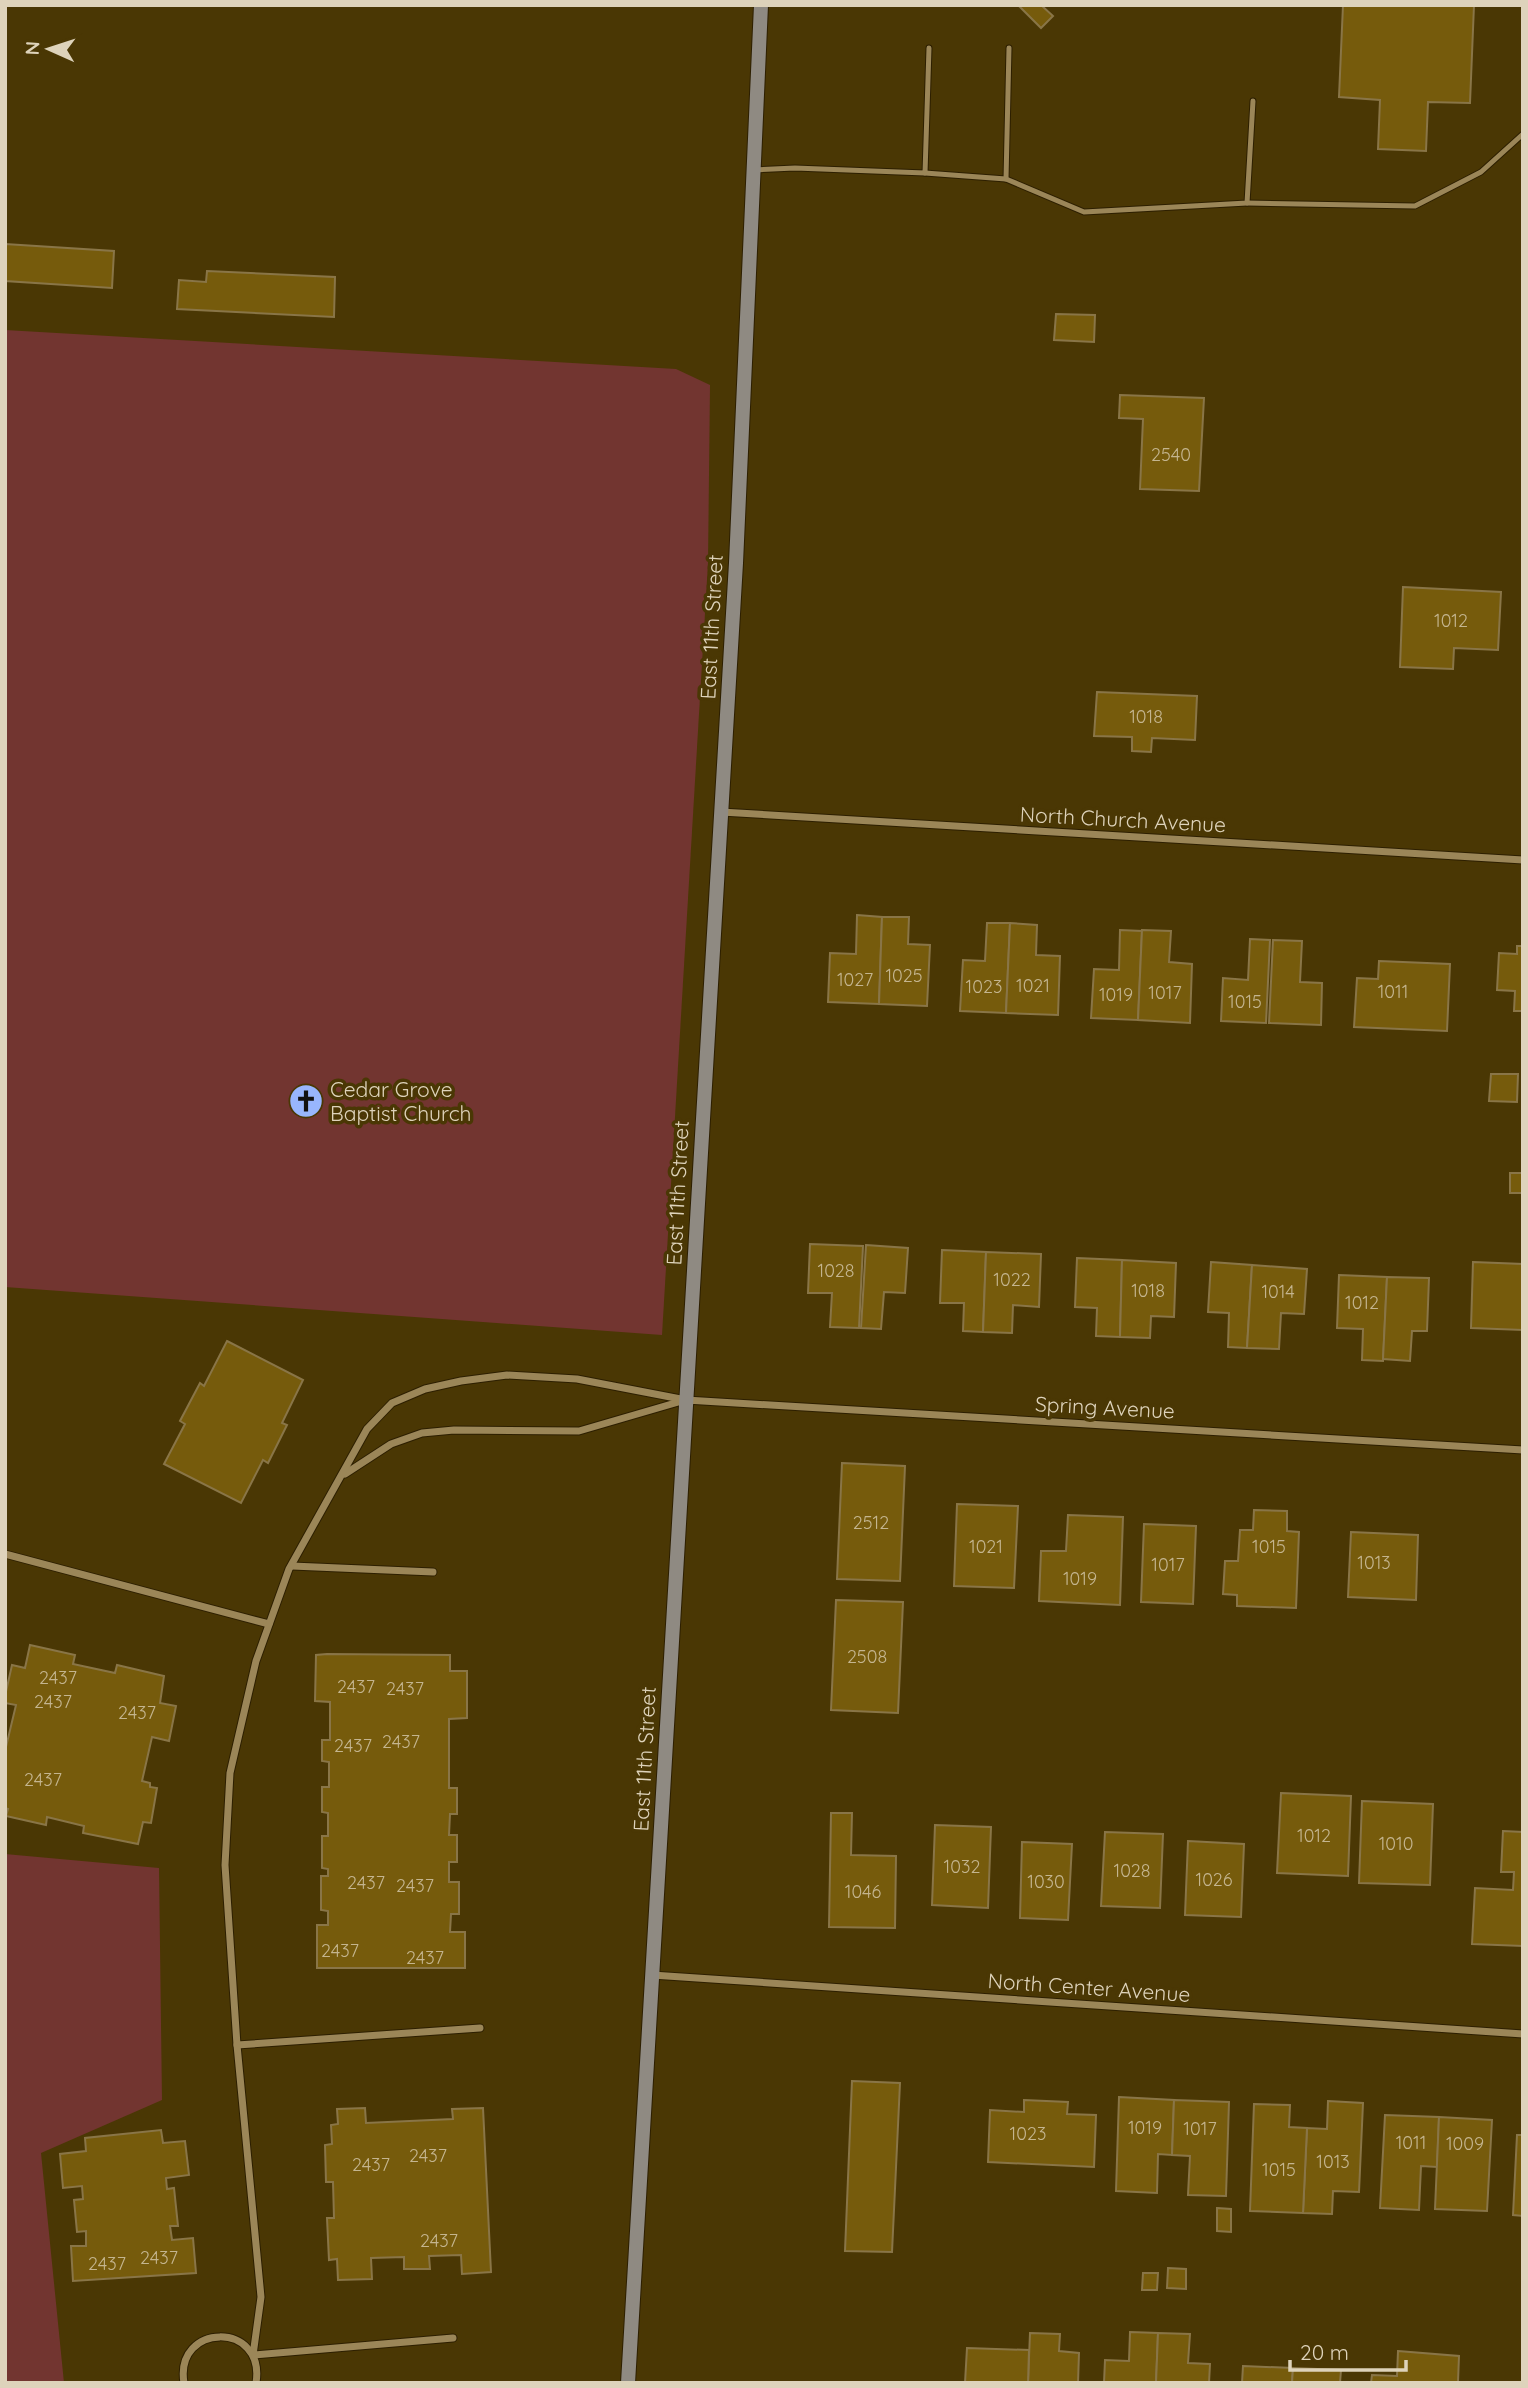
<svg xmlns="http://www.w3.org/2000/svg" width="1528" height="2388" viewBox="0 0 1528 2388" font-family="Quicksand,sans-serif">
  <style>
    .green { fill: #723530 }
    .building { fill: #765b0c; stroke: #897547; stroke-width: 2 }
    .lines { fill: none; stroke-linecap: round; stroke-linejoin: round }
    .service-casing { stroke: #2d1f00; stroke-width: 7 }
    .minor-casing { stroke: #2d1f00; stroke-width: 9 }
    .secondary-casing { stroke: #2d1f00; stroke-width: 16 }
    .service { stroke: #9b8658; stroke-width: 5 }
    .minor { stroke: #9b8658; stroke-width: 7 }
    .secondary { stroke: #8f8a82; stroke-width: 14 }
    .labels { text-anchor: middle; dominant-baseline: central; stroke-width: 7; stroke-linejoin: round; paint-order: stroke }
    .number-label { font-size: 18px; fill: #c4b58f }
    .street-label { font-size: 21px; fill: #ded3bb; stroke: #4a3704 }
    .poi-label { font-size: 21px; fill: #ded3bb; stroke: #4a3704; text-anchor: start }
  </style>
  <rect width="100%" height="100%" fill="#4a3704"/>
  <g class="green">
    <path d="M 5,330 L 676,369 L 710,385 L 708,563 L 662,1335 L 5,1287 Z"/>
    <path d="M 5,1854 L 159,1868 L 162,2100 L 41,2153 L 64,2383 L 5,2383 Z"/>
  </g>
  <g class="building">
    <path d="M 1018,5 L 1041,5 L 1053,16 L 1041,28 Z"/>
    <path d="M 1343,5 L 1474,5 L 1470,103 L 1428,102 L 1426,151 L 1378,149 L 1380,100 L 1339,97 Z"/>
    <path d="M 5,244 L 114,251 L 112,288 L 5,281 Z"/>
    <path d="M 207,271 L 335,277 L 334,317 L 177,309 L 179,280 L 206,282 Z"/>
    <path d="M 1056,314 L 1095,315 L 1094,342 L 1054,340 Z"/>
    <path d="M 1120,395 L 1204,398 L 1199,491 L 1140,489 L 1143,419 L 1119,418 Z"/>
    <path d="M 1403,587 L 1501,592 L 1498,650 L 1454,648 L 1453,669 L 1400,667 Z"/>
    <path d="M 1097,692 L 1197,696 L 1195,740 L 1152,738 L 1151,752 L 1132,751 L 1132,737 L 1094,736 Z"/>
    <path d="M 857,915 L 882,917 L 879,1004 L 828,1002 L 830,953 L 856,954 Z"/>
    <path d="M 882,917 L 909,917 L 908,944 L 930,945 L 927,1006 L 879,1004 Z"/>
    <path d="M 987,923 L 1010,923 L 1006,1013 L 960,1011 L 963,960 L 985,961 Z"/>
    <path d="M 1010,923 L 1037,925 L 1036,955 L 1060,956 L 1058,1015 L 1006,1013 Z"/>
    <path d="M 1120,930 L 1142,931 L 1138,1020 L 1091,1018 L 1094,969 L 1119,970 Z"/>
    <path d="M 1142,930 L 1171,931 L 1169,962 L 1192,964 L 1190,1023 L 1138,1020 Z"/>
    <path d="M 1250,939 L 1270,940 L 1266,1023 L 1221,1021 L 1223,978 L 1248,980 Z"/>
    <path d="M 1273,940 L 1302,941 L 1300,982 L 1322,983 L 1321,1025 L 1269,1023 Z"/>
    <path d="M 1517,946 L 1523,946 L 1523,1011 L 1514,1011 L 1515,991 L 1497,990 L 1499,953 L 1517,954 Z"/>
    <path d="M 1379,961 L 1450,964 L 1447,1031 L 1354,1027 L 1357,978 L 1378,979 Z"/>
    <path d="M 1491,1074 L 1518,1074 L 1517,1102 L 1489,1101 Z"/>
    <rect x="1510" y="1173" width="13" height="20"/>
    <path d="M 810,1244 L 863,1246 L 859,1328 L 830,1327 L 832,1293 L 808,1293 Z"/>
    <path d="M 866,1245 L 908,1248 L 905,1293 L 884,1292 L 881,1329 L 861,1328 Z"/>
    <path d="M 942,1250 L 986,1252 L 983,1332 L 963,1331 L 964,1303 L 940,1303 Z"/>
    <path d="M 986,1252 L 1041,1254 L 1039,1307 L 1013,1305 L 1012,1333 L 983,1332 Z"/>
    <path d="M 1077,1258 L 1122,1260 L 1120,1337 L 1096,1336 L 1097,1308 L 1075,1307 Z"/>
    <path d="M 1122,1260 L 1176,1263 L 1174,1317 L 1151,1316 L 1150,1338 L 1120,1337 Z"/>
    <path d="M 1211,1262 L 1252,1265 L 1247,1348 L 1228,1347 L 1229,1313 L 1208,1312 Z"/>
    <path d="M 1473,1262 L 1523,1264 L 1523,1330 L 1471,1328 Z"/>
    <path d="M 1252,1265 L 1307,1269 L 1304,1314 L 1281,1313 L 1279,1349 L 1247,1348 Z"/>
    <path d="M 1339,1275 L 1387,1277 L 1383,1361 L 1362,1360 L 1363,1329 L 1337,1328 Z"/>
    <path d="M 1387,1277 L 1429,1278 L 1427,1331 L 1412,1331 L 1410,1361 L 1383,1359 Z"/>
    <path d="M 227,1341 L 303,1380 L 282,1423 L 287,1425 L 268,1463 L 263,1460 L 241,1503 L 164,1464 L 185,1424 L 180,1421 L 200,1383 L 204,1386 Z"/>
    <path d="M 842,1463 L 905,1466 L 900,1581 L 837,1579 Z"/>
    <path d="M 957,1504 L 1018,1506 L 1014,1588 L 954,1586 Z"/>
    <path d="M 1254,1510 L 1287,1511 L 1287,1531 L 1299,1532 L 1296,1608 L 1237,1606 L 1237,1595 L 1223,1594 L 1225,1561 L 1238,1561 L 1240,1530 L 1253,1530 Z"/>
    <path d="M 1068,1515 L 1123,1517 L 1120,1605 L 1039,1601 L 1041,1551 L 1066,1551 Z"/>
    <path d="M 1144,1524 L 1196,1526 L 1193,1604 L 1141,1602 Z"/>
    <path d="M 1351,1532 L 1418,1535 L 1416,1600 L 1348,1597 Z"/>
    <path d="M 836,1600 L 903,1602 L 898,1713 L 831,1710 Z"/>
    <path d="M 30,1645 L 75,1655 L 73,1664 L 115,1673 L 117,1665 L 164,1676 L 160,1703 L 176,1706 L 169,1741 L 152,1737 L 142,1781 L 150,1783 L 150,1787 L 157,1788 L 151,1823 L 143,1822 L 138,1844 L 83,1833 L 84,1826 L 47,1817 L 46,1825 L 6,1816 L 8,1809 L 5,1808 L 5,1751 L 16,1705 L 5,1703 L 5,1696 L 12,1665 L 25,1668 Z"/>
    <path d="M 327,1654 L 450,1655 L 450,1671 L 467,1671 L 467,1718 L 449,1719 L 449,1788 L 457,1788 L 457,1814 L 450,1814 L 449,1835 L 457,1835 L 457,1862 L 449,1862 L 449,1882 L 459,1882 L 459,1914 L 451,1914 L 450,1932 L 465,1932 L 465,1968 L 317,1968 L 317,1925 L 328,1925 L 328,1911 L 321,1910 L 321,1876 L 328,1876 L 328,1869 L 322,1868 L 322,1836 L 328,1836 L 328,1813 L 322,1812 L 322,1787 L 329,1787 L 329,1762 L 322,1761 L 322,1740 L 330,1740 L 330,1702 L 315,1701 L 316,1655 Z"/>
    <path d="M 1281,1793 L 1351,1796 L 1348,1876 L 1277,1873 Z"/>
    <path d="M 1362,1801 L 1433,1804 L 1430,1885 L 1359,1883 Z"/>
    <path d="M 831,1813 L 852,1813 L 851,1855 L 896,1856 L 895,1928 L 829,1927 Z"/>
    <path d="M 935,1825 L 991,1827 L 988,1908 L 932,1905 Z"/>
    <path d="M 1503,1831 L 1523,1832 L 1523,1946 L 1472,1944 L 1475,1888 L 1513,1890 L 1514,1872 L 1501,1872 Z"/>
    <path d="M 1105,1832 L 1163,1834 L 1160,1908 L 1101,1906 Z"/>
    <path d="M 1188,1841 L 1244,1844 L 1241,1917 L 1185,1915 Z"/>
    <path d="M 1022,1842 L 1072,1844 L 1068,1920 L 1020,1918 Z"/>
    <path d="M 852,2081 L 900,2083 L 892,2252 L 845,2251 Z"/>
    <path d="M 1119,2097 L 1174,2100 L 1172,2155 L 1158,2154 L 1157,2193 L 1116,2191 Z"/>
    <path d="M 1024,2100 L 1068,2102 L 1067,2114 L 1096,2115 L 1094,2167 L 988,2162 L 990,2110 L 1024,2112 Z"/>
    <path d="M 1174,2100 L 1229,2102 L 1226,2196 L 1188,2195 L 1190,2156 L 1172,2155 Z"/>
    <path d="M 1328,2101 L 1363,2103 L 1359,2192 L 1333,2191 L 1332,2214 L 1303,2213 L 1307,2128 L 1327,2129 Z"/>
    <path d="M 1254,2104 L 1290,2105 L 1289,2127 L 1307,2128 L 1303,2213 L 1250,2211 Z"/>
    <path d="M 365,2108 L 366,2123 L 453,2119 L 452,2109 L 483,2108 L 491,2272 L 462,2274 L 461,2255 L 429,2256 L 430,2269 L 404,2269 L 404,2257 L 371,2258 L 372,2279 L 338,2280 L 337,2259 L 329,2260 L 327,2218 L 334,2218 L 333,2182 L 326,2182 L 325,2145 L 332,2144 L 331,2125 L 338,2124 L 337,2109 Z"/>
    <path d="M 1385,2115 L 1439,2117 L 1437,2167 L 1421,2166 L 1419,2210 L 1380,2208 Z"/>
    <path d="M 1439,2117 L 1492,2120 L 1487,2211 L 1435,2209 Z"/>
    <path d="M 161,2130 L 163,2143 L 185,2141 L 189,2175 L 166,2178 L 167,2189 L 174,2188 L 178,2226 L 170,2226 L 172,2240 L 193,2238 L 196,2273 L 73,2281 L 71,2246 L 86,2246 L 86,2231 L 77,2232 L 74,2200 L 83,2199 L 82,2186 L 63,2188 L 60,2154 L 86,2151 L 85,2138 Z"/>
    <path d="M 1517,2135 L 1523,2135 L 1523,2216 L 1513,2215 Z"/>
    <path d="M 1217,2208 L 1231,2209 L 1231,2232 L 1217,2231 Z"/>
    <path d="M 1168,2268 L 1186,2269 L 1186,2289 L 1167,2288 Z"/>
    <path d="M 1143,2273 L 1158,2273 L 1157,2290 L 1142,2290 Z"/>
    <path d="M 1130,2332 L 1158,2333 L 1156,2383 L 1104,2383 L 1105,2360 L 1129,2361 Z"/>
    <path d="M 1030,2333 L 1060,2334 L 1059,2351 L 1079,2353 L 1078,2383 L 1028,2383 Z"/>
    <path d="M 1158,2333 L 1190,2334 L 1188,2363 L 1210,2364 L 1209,2383 L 1156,2383 Z"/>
    <path d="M 967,2348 L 1029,2350 L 1028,2383 L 965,2383 Z"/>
    <path d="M 1398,2351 L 1459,2356 L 1458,2382 L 1475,2383 L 1371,2383 L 1372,2375 L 1397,2376 Z"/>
    <path d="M 1243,2366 L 1293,2368 L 1292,2383 L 1242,2383 Z"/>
    <path d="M 1293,2368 L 1341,2370 L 1340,2383 L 1292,2383 Z"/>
  </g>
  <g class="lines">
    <g class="service-casing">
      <g id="service">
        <path d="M 754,170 L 795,168 L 925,173 L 929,48"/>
        <path d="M 925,173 L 1006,179 L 1084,212 L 1247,203 L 1253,101"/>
        <path d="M 1006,179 L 1009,48"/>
        <path d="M 1247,203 L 1415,206 L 1481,172 L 1523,134"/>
      </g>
    </g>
    <g class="minor-casing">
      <g id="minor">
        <path d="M 721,812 L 1523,860"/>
        <path d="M 345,1474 L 391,1444 L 422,1433 L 454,1430 L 579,1431 L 682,1401"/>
        <path d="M 5,1554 L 269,1624"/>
        <path d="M 292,1566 L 433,1572"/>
        <path d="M 652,1975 L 1523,2034"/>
        <path d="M 237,2045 L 480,2028"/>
        <path d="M 453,2338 L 253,2355 L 261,2297 L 237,2045 L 225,1865 L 230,1773 L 256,1661 L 289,1569 L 367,1429 L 392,1403 L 425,1389 L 461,1381 L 507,1375 L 577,1379 L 686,1400 L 1523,1450"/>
        <path d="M 184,2383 C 174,2322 266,2321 256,2383"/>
      </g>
    </g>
    <g class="secondary-casing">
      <path id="secondary" d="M 628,2383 L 736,563 L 761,5"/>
    </g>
    <use href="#service" class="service"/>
    <use href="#minor" class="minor"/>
    <use href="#secondary" class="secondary"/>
  </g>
  <defs>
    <g id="church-disc" transform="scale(1.75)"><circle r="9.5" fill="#98b6fd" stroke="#4a3704"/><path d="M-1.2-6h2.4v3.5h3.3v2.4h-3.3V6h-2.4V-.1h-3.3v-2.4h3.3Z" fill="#111"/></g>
  </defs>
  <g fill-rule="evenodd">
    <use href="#church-disc" x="306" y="1101"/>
  </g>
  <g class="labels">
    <g class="number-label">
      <text x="1171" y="454">2540</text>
      <text x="1451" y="620">1012</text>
      <text x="1146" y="716">1018</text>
      <text x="904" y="975">1025</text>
      <text x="855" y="979">1027</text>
      <text x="1033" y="985">1021</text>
      <text x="984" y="986">1023</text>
      <text x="1393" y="991">1011</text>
      <text x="1165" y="992">1017</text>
      <text x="1116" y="994">1019</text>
      <text x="1245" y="1001">1015</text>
      <text x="836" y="1270">1028</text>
      <text x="1012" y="1279">1022</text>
      <text x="1148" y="1290">1018</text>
      <text x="1278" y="1291">1014</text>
      <text x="1362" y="1302">1012</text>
      <text x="871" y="1522">2512</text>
      <text x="986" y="1546">1021</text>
      <text x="1269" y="1546">1015</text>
      <text x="1374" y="1562">1013</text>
      <text x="1168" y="1564">1017</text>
      <text x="1080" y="1578">1019</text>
      <text x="867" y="1656">2508</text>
      <text x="58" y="1677">2437</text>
      <text x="356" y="1686">2437</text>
      <text x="405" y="1688">2437</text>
      <text x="53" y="1701">2437</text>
      <text x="137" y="1712">2437</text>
      <text x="401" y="1741">2437</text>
      <text x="353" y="1745">2437</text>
      <text x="43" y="1779">2437</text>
      <text x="1314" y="1835">1012</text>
      <text x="1396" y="1843">1010</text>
      <text x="962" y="1866">1032</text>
      <text x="1132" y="1870">1028</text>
      <text x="1214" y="1879">1026</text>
      <text x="1046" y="1881">1030</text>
      <text x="366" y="1882">2437</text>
      <text x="415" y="1885">2437</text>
      <text x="863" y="1891">1046</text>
      <text x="340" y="1950">2437</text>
      <text x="425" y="1957">2437</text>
      <text x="1145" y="2127">1019</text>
      <text x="1200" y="2128">1017</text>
      <text x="1028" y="2133">1023</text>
      <text x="1411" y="2142">1011</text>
      <text x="1465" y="2143">1009</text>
      <text x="428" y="2155">2437</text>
      <text x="1333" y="2161">1013</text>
      <text x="371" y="2164">2437</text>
      <text x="1279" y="2169">1015</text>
      <text x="439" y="2240">2437</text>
      <text x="159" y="2257">2437</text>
      <text x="107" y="2263">2437</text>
    </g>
    <g class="street-label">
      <text transform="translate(711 627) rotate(-87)">East 11th Street</text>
      <text transform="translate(1123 819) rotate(3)">North Church Avenue</text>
      <text transform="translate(677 1193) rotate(-87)">East 11th Street</text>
      <text transform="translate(1105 1407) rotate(3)">Spring Avenue</text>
      <text transform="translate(644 1759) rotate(-87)">East 11th Street</text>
      <text transform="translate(1089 1987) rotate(4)">North Center Avenue</text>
    </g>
    <g class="poi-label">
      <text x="330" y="1089">Cedar Grove<tspan x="330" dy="24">Baptist Church</tspan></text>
    </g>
  </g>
  <rect width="1528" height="2388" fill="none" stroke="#ded3bb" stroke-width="14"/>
  <g transform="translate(49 49) rotate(273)" stroke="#4a3704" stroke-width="5" paint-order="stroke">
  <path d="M0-5L12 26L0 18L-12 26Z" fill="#ded3bb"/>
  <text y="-10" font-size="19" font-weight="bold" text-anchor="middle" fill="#ded3bb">N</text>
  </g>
  <path d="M1290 2360v10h116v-10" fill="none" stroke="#ded3bb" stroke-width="3.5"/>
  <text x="1300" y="2360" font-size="21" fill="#ded3bb" stroke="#4a3704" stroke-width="5" paint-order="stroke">20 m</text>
</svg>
